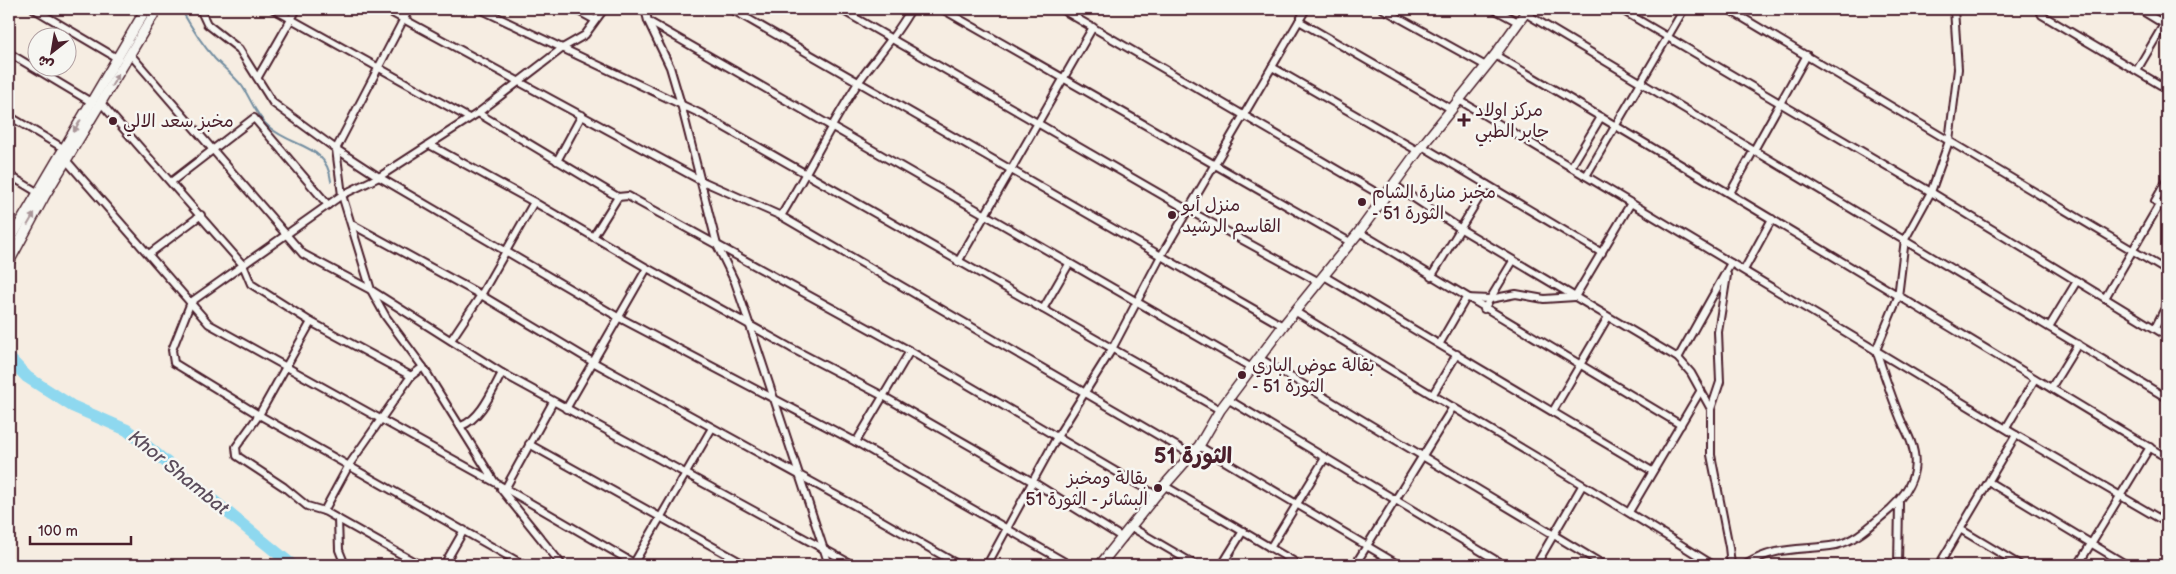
<svg xmlns="http://www.w3.org/2000/svg" width="2176" height="574" viewBox="0 0 2176 574" font-family="'Balsamiq Sans','Playpen Sans Arabic',sans-serif">
  <style>
    .lines { fill: none; stroke-linecap: round; stroke-linejoin: round }
    .stream { stroke: #738ea1; stroke-width: 2 }
    .river { stroke: #8ed8ef; stroke-width: 12 }
    .street-casing { stroke: #4a1f2b; stroke-width: 10 }
    .secondary-casing { stroke: #4a1f2b; stroke-width: 12 }
    .street { stroke: #f6f6f2; stroke-width: 6 }
    .secondary { stroke: #f6f6f2; stroke-width: 9 }
    .oneway { fill: #a99598 }
    .poi-dot { fill: #4a1f2b; stroke: #f6f6f2; stroke-width: 2 }
    .labels { text-anchor: middle; dominant-baseline: central; stroke-width: 5; stroke-linejoin: round; paint-order: stroke }
    .poi-label { font-size: 18px; fill: #4a1f2b; stroke: #f6f6f2; text-anchor: start }
    .water-label { font-size: 19px; font-style: italic; fill: #5b4d5c; stroke: #f6f6f2 }
    .district-label { font-size: 22px; font-weight: bold; fill: #4a1f2b; stroke: #f6f6f2 }
  </style>
  <rect width="100%" height="100%" fill="#f6ede2"/>
  <filter id="ink" filterUnits="userSpaceOnUse"><feTurbulence type="fractalNoise" baseFrequency=".02" numOctaves="2"/><feDisplacementMap in="SourceGraphic" scale="10" xChannelSelector="R" yChannelSelector="G"/><feConvolveMatrix kernelMatrix="1 2 1 2 8 2 1 2 1" color-interpolation-filters="sRGB"/></filter>
  <g filter="url(#ink)">
    <g class="lines">
      <path class="stream" d="M 181,9 C 191,27 201,43 215,59 C 224,68 234,76 242,86 C 251,99 256,116 269,127 C 293,148 327,144 331,181"/>
      <path class="river" d="M 9,358 L 27,377 L 72,406 L 127,430 L 292,565"/>
      <g class="street-casing">
        <g id="street">
          <path d="M 34,9 L 117,58"/>
          <path d="M 200,9 L 207,24 L 239,49 L 273,103 L 336,149 L 342,195 L 371,290 L 386,317 L 423,367 L 494,481"/>
          <path d="M 273,9 L 469,118"/>
          <path d="M 385,9 L 700,180 L 781,216 L 1192,455"/>
          <path d="M 409,9 L 336,149 L 379,177 L 618,317 L 856,442 L 1070,565"/>
          <path d="M 480,9 L 701,114 L 1220,410"/>
          <path d="M 575,9 L 595,20"/>
          <path d="M 645,9 L 648,21 L 670,67 L 681,104 L 717,245 L 735,282 L 749,323 L 829,565"/>
          <path d="M 731,9 L 1283,326"/>
          <path d="M 840,9 L 1188,210 L 1319,282"/>
          <path d="M 942,9 L 1350,242"/>
          <path d="M 1061,9 L 1384,197"/>
          <path d="M 1383,9 L 1486,66"/>
          <path d="M 1494,9 L 1518,22"/>
          <path d="M 1620,9 L 1931,192 L 2167,336"/>
          <path d="M 1728,9 L 2167,271"/>
          <path d="M 2039,9 L 2042,15 L 2167,89"/>
          <path d="M 2139,9 L 2167,26"/>
          <path d="M 1525,13 L 2167,398"/>
          <path d="M 1076,17 L 1080,9"/>
          <path d="M 648,21 L 1252,368"/>
          <path d="M 1299,21 L 1451,109"/>
          <path d="M 9,53 L 91,102"/>
          <path d="M 130,54 L 303,254 L 371,290 L 502,373 L 853,565"/>
          <path d="M 1495,55 C 1721,186 1943,324 2167,458"/>
          <path d="M 1272,67 L 1418,151"/>
          <path d="M 2137,70 L 2167,19"/>
          <path d="M 258,77 L 297,9"/>
          <path d="M 1459,100 L 1731,263"/>
          <path d="M 101,103 L 243,265 L 251,284 L 311,322 L 411,376 L 349,465 L 324,511"/>
          <path d="M 478,113 L 618,197"/>
          <path d="M 9,116 L 63,148"/>
          <path d="M 430,145 L 534,202 L 647,268 L 791,348 L 883,396 L 1033,482 L 1123,538"/>
          <path d="M 1422,146 L 1602,253"/>
          <path d="M 66,160 L 209,324 L 496,483 L 637,565"/>
          <path d="M 557,161 L 582,115"/>
          <path d="M 1571,167 L 1601,117"/>
          <path d="M 9,175 L 37,192"/>
          <path d="M 1586,176 L 1684,9"/>
          <path d="M 2167,180 L 2155,201 L 2167,210"/>
          <path d="M 171,182 L 254,118 L 328,205"/>
          <path d="M 1394,185 L 1461,229 L 1678,358 L 1691,373 L 1711,409 L 1711,455 L 1729,547 L 1731,565"/>
          <path d="M 1730,193 L 1807,55"/>
          <path d="M 781,216 C 808,172 832,122 860,80 C 877,56 897,35 911,9"/>
          <path d="M 353,225 L 481,295 L 593,362 L 870,514 L 959,565"/>
          <path d="M 1359,232 L 1681,425"/>
          <path d="M 593,237 L 618,197 L 628,196 L 910,351 L 1156,495"/>
          <path d="M 149,254 L 201,215"/>
          <path d="M 958,262 L 1093,27"/>
          <path d="M 1744,270 L 1772,219"/>
          <path d="M 1324,276 L 1652,471"/>
          <path d="M 1431,277 L 1487,185"/>
          <path d="M 2105,298 L 2159,205"/>
          <path d="M 1043,309 L 1069,264"/>
          <path d="M 1484,309 L 1513,261"/>
          <path d="M 1296,312 C 1434,398 1576,478 1713,565"/>
          <path d="M 311,322 L 259,415 L 236,447 L 237,456 L 284,487 L 307,506 L 324,511 L 420,565"/>
          <path d="M 2049,327 L 2077,281"/>
          <path d="M 2155,328 L 2167,304"/>
          <path d="M 451,340 L 481,295 L 534,202"/>
          <path d="M 1440,343 L 1466,298 L 1490,299 L 1516,294 L 1544,299 L 1575,297 L 1631,203"/>
          <path d="M 1259,358 L 1604,565"/>
          <path d="M 1678,358 L 1731,263 L 2016,435 L 1939,565"/>
          <path d="M 411,376 L 423,367"/>
          <path d="M 2051,388 L 2078,344"/>
          <path d="M 1433,394 L 1457,354"/>
          <path d="M 1229,400 L 1504,565"/>
          <path d="M 566,409 L 647,268"/>
          <path d="M 1711,409 L 1720,382 L 1718,332 L 1727,275"/>
          <path d="M 1553,411 L 1608,317"/>
          <path d="M 461,426 C 481,419 492,391 502,373"/>
          <path d="M 2006,428 L 2035,379"/>
          <path d="M 2016,435 L 2167,523"/>
          <path d="M 856,442 L 910,351"/>
          <path d="M 529,444 L 746,565"/>
          <path d="M 1199,446 L 1399,565"/>
          <path d="M 1989,482 L 2127,565"/>
          <path d="M 1165,486 L 1300,565"/>
          <path d="M 501,489 L 562,565"/>
          <path d="M 505,489 L 553,402"/>
          <path d="M 1629,512 L 1701,390"/>
          <path d="M 338,519 L 339,550 L 345,565"/>
          <path d="M 1131,527 L 1196,565"/>
          <path d="M 1960,529 L 2020,565"/>
          <path d="M 1270,548 L 1325,458"/>
          <path d="M 634,563 L 712,428"/>
          <path d="M 444,565 L 464,530"/>
          <path d="M 524,565 L 259,415 L 174,363 L 172,350 L 191,302 L 342,195 L 379,177 L 478,113 L 564,47 L 585,35 L 604,9"/>
          <path d="M 987,565 L 1057,437 L 1112,349 L 1161,256 L 1306,9"/>
          <path d="M 1222,565 L 1243,531"/>
          <path d="M 1355,565 L 1453,407"/>
          <path d="M 1536,565 L 1582,486"/>
          <path d="M 1745,565 C 1776,545 1802,551 1836,545 C 1854,541 1868,528 1881,517 C 1905,498 1923,474 1911,442 C 1908,433 1902,424 1899,415 C 1890,393 1883,371 1876,350 L 1898,297 L 1905,239 L 1931,192 L 1949,141 L 1958,69 L 1954,9"/>
          <path d="M 1898,565 L 1899,503"/>
          <path d="M 2078,565 L 2150,447"/>
        </g>
      </g>
      <g class="secondary-casing">
        <g id="secondary">
          <path d="M 9,242 L 146,9"/>
          <path d="M 9,262 L 44,197 L 157,9"/>
          <path d="M 1100,565 L 1156,495 L 1199,446 L 1220,410 L 1283,326 L 1359,232 L 1418,151 L 1495,55 L 1528,9"/>
        </g>
      </g>
      <use href="#street" class="street"/>
      <use href="#secondary" class="secondary"/>
    </g>
    <defs><path id="oneway-solid" d="M-6-.8H1V-3.2L6.5 0L1 3.2V.8H-6Z" transform="scale(1.25)"/></defs>
    <g class="oneway">
      <use href="#oneway-solid" transform="translate(115 80) rotate(-60)"/>
      <use href="#oneway-solid" transform="translate(77 126) rotate(121)"/>
      <use href="#oneway-solid" transform="translate(31 219) rotate(-60)"/>
    </g>
  </g>
  <g class="poi-dot">
    <path d="M1461.5 112.5h5v5h5v5h-5v5h-5v-5h-5v-5h5z"/>
    <circle cx="113" cy="121" r="5"/>
    <circle cx="1362" cy="202" r="5"/>
    <circle cx="1172" cy="215" r="5"/>
    <circle cx="1242" cy="375" r="5"/>
    <circle cx="1158" cy="488" r="5"/>
  </g>
  <g class="labels">
    <g class="poi-label">
      <text x="1475" y="110">مركز اولاد<tspan x="1475" dy="21">جابر الطبي</tspan></text>
      <text x="123" y="121">مخبز سعد الالي</text>
      <text x="1372" y="192">مخبز منارة الشام<tspan x="1372" dy="21">- الثورة 51</tspan></text>
      <text x="1182" y="205">منزل أبو<tspan x="1182" dy="21">القاسم الرشيد</tspan></text>
      <text x="1252" y="365">بقالة عوض الباري<tspan x="1252" dy="21">- الثورة 51</tspan></text>
      <text x="1148" y="478" text-anchor="end">بقالة ومخبز<tspan x="1148" dy="21">البشائر - الثورة 51</tspan></text>
    </g>
    <g class="water-label">
      <text transform="translate(178 473) rotate(39)">Khor Shambat</text>
    </g>
    <g class="district-label">
      <text x="1193" y="456">الثورة 51</text>
    </g>
  </g>
  <rect width="2176" height="574" fill="none" stroke="#f6f6f2" stroke-width="30"/>
  <rect x="15" y="15" width="2146" height="544" fill="none" stroke="#4a1f2b" stroke-width="2" filter="url(#ink)"/>
  <g transform="translate(52 52) rotate(211)"><circle r="24" fill="#f6f6f2" stroke="#b1a0a2"/>
  <path d="M0-4L9 19L0 12L-9 19Z" fill="#4a1f2b"/>
  <text y="-8" font-size="14" font-weight="bold" text-anchor="middle" fill="#4a1f2b">ش</text>
  </g>
  <path d="M30 536v8h101v-8" fill="none" stroke="#4a1f2b" stroke-width="2.5"/>
  <text x="38" y="536" font-size="15" fill="#4a1f2b" stroke="#f6f6f2" stroke-width="4" paint-order="stroke">100 m</text>
</svg>
